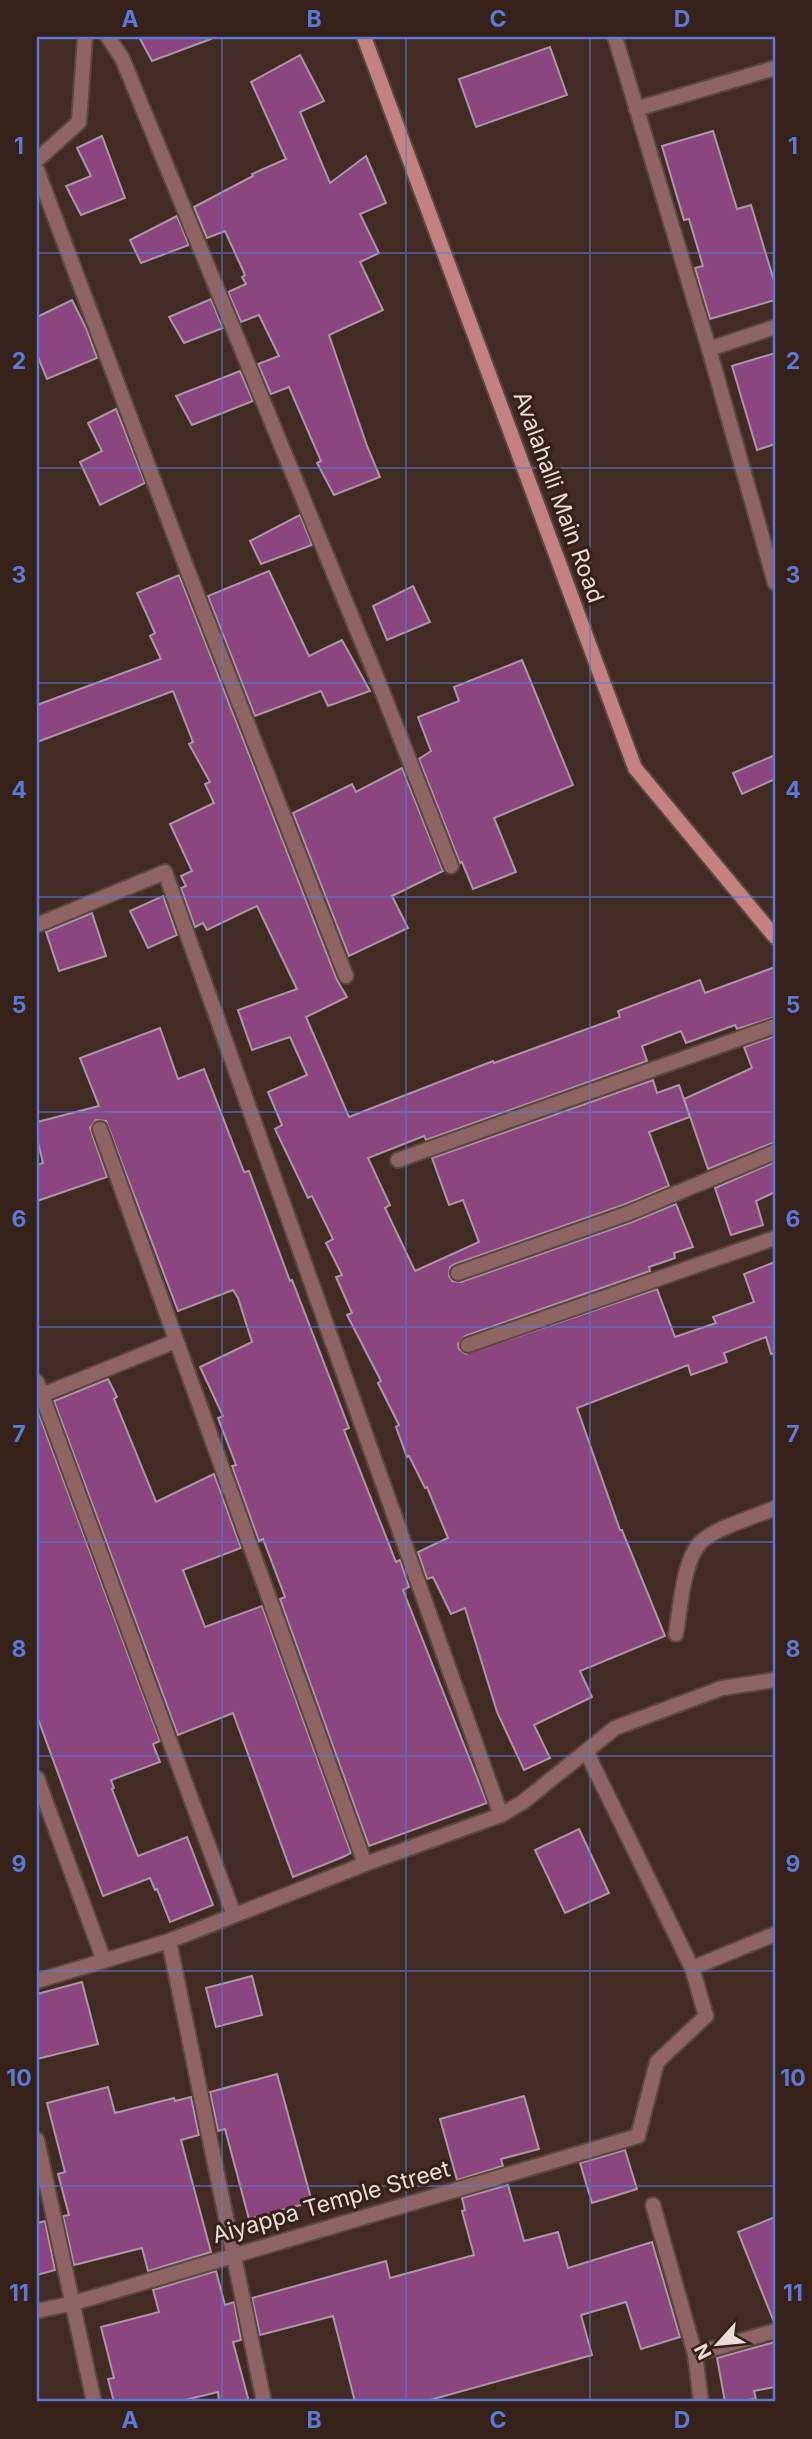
<svg xmlns="http://www.w3.org/2000/svg" width="812" height="2439" viewBox="0 0 812 2439" font-family="Inter,sans-serif">
  <style>
    .building { fill: #8b467f; stroke: #ac96a7; stroke-width: 2 }
    .lines { fill: none; stroke-linecap: round; stroke-linejoin: round }
    .service-casing { stroke: #5c4740; stroke-width: 18 }
    .minor-casing { stroke: #5c4740; stroke-width: 18 }
    .secondary-casing { stroke: #5c4740; stroke-width: 18 }
    .service { stroke: #8f6564; stroke-width: 14 }
    .minor { stroke: #8f6564; stroke-width: 14 }
    .secondary { stroke: #c38180; stroke-width: 14 }
    .grid { fill: none; stroke: #5b79d8; stroke-width: 2; stroke-opacity: 0.55 }
    .labels { text-anchor: middle; dominant-baseline: central; stroke-width: 6; stroke-linejoin: round; paint-order: stroke }
    .street-label { font-size: 23px; fill: #ebdcd7; stroke: #362119 }
    .neatline { fill: none; stroke: #5b79d8; stroke-width: 2.5 }
    .grid-label { font-size: 23px; text-anchor: middle; font-weight: bold; fill: #5b79d8 }
  </style>
  <rect width="100%" height="100%" fill="#412b23"/>
  <g class="building">
    <path d="M 139,37 L 211,37 L 211,39 L 152,61 Z"/>
    <path d="M 550,47 L 567,95 L 476,127 L 459,79 Z"/>
    <path d="M 300,55 L 324,101 L 300,112 L 330,183 L 366,156 L 386,203 L 360,214 L 379,253 L 360,262 L 383,310 L 329,335 L 367,446 L 380,477 L 334,495 L 317,463 L 321,461 L 289,387 L 271,394 L 258,364 L 279,356 L 259,315 L 241,322 L 228,292 L 246,284 L 242,277 L 245,275 L 225,231 L 207,238 L 194,207 L 253,176 L 252,174 L 286,159 L 251,82 Z"/>
    <path d="M 713,131 L 737,209 L 751,205 L 775,284 L 775,300 L 710,319 L 695,268 L 703,266 L 689,219 L 684,220 L 662,146 Z"/>
    <path d="M 102,136 L 125,198 L 81,215 L 66,186 L 91,176 L 77,148 Z"/>
    <path d="M 177,216 L 189,245 L 141,263 L 130,240 Z"/>
    <path d="M 211,299 L 223,328 L 184,343 L 169,317 Z"/>
    <path d="M 72,300 L 86,328 L 97,358 L 47,379 L 37,355 L 37,317 Z"/>
    <path d="M 775,353 L 775,444 L 757,450 L 732,366 Z"/>
    <path d="M 240,371 L 253,401 L 192,425 L 176,396 Z"/>
    <path d="M 116,409 L 145,483 L 100,505 L 80,462 L 102,451 L 88,423 Z"/>
    <path d="M 300,515 L 312,545 L 261,564 L 250,541 Z"/>
    <path d="M 269,571 L 309,656 L 342,640 L 370,691 L 328,706 L 321,691 L 255,716 L 208,596 Z"/>
    <path d="M 179,575 L 337,980 L 347,997 L 306,1017 L 349,1117 L 493,1061 L 494,1063 L 620,1017 L 618,1011 L 700,980 L 705,993 L 775,967 L 775,1017 L 737,1029 L 735,1025 L 686,1043 L 681,1031 L 642,1046 L 647,1061 L 426,1140 L 424,1136 L 368,1158 L 390,1205 L 385,1208 L 415,1271 L 479,1242 L 463,1200 L 449,1205 L 432,1158 L 653,1080 L 657,1093 L 679,1085 L 690,1117 L 649,1132 L 669,1186 L 626,1204 L 455,1264 L 450,1267 L 449,1276 L 452,1281 L 461,1282 L 632,1222 L 676,1204 L 693,1247 L 674,1253 L 675,1258 L 649,1267 L 650,1271 L 465,1336 L 458,1344 L 459,1349 L 466,1354 L 657,1289 L 675,1337 L 716,1323 L 713,1317 L 754,1302 L 744,1274 L 775,1262 L 775,1353 L 771,1354 L 766,1337 L 724,1353 L 727,1362 L 691,1375 L 688,1365 L 577,1408 L 620,1530 L 622,1530 L 665,1636 L 580,1671 L 592,1697 L 534,1725 L 550,1758 L 524,1770 L 497,1712 L 465,1608 L 451,1614 L 433,1577 L 427,1579 L 418,1552 L 448,1538 L 427,1487 L 425,1488 L 409,1456 L 407,1457 L 396,1427 L 399,1425 L 378,1383 L 381,1381 L 347,1315 L 352,1313 L 336,1277 L 342,1275 L 326,1243 L 333,1239 L 312,1196 L 308,1198 L 275,1129 L 282,1125 L 268,1092 L 307,1075 L 290,1037 L 252,1050 L 238,1010 L 297,989 L 257,906 L 207,930 L 203,923 L 195,927 L 181,888 L 186,886 L 181,876 L 192,871 L 170,824 L 214,803 L 205,784 L 210,782 L 189,744 L 193,742 L 173,691 L 37,742 L 37,705 L 161,659 L 150,636 L 155,633 L 137,593 Z"/>
    <path d="M 413,586 L 430,622 L 387,640 L 373,606 Z"/>
    <path d="M 522,660 L 573,785 L 494,818 L 516,872 L 473,889 L 462,862 L 460,863 L 419,759 L 431,751 L 418,717 L 459,701 L 454,687 Z"/>
    <path d="M 775,755 L 775,779 L 742,794 L 733,773 Z"/>
    <path d="M 402,768 L 443,871 L 392,896 L 408,928 L 349,956 L 293,813 L 352,784 L 356,792 Z"/>
    <path d="M 163,896 L 177,935 L 148,948 L 130,911 Z"/>
    <path d="M 92,913 L 106,956 L 59,971 L 46,932 Z"/>
    <path d="M 160,1028 L 178,1079 L 204,1069 L 244,1172 L 249,1171 L 290,1281 L 292,1280 L 349,1428 L 344,1430 L 396,1562 L 400,1560 L 409,1587 L 403,1590 L 487,1803 L 369,1846 L 280,1599 L 285,1597 L 263,1539 L 259,1541 L 232,1466 L 236,1465 L 218,1418 L 223,1416 L 200,1367 L 252,1342 L 238,1298 L 233,1290 L 178,1311 L 106,1121 L 96,1120 L 90,1128 L 107,1177 L 37,1201 L 37,1165 L 43,1163 L 37,1138 L 37,1122 L 99,1106 L 80,1058 Z"/>
    <path d="M 775,1036 L 775,1142 L 708,1169 L 684,1099 L 752,1068 L 744,1047 Z"/>
    <path d="M 775,1162 L 775,1192 L 756,1201 L 763,1225 L 731,1235 L 715,1188 Z"/>
    <path d="M 108,1379 L 117,1397 L 114,1399 L 156,1502 L 214,1474 L 241,1548 L 183,1570 L 205,1627 L 262,1606 L 351,1853 L 343,1857 L 293,1877 L 233,1713 L 178,1735 L 54,1401 Z"/>
    <path d="M 37,1409 L 160,1741 L 153,1744 L 160,1762 L 111,1780 L 114,1788 L 112,1789 L 138,1856 L 187,1837 L 213,1905 L 170,1922 L 157,1889 L 155,1890 L 150,1878 L 103,1896 L 37,1716 Z"/>
    <path d="M 579,1829 L 609,1893 L 565,1913 L 535,1850 Z"/>
    <path d="M 252,1976 L 262,2015 L 216,2027 L 206,1988 Z"/>
    <path d="M 82,1982 L 98,2044 L 37,2059 L 37,1994 Z"/>
    <path d="M 277,2074 L 312,2202 L 249,2219 L 225,2129 L 218,2131 L 210,2092 Z"/>
    <path d="M 108,2087 L 115,2113 L 174,2098 L 175,2101 L 191,2097 L 199,2135 L 181,2140 L 211,2252 L 148,2271 L 142,2248 L 74,2265 L 63,2216 L 69,2215 L 58,2174 L 65,2172 L 47,2103 Z"/>
    <path d="M 524,2096 L 539,2149 L 501,2159 L 503,2166 L 457,2180 L 440,2119 Z"/>
    <path d="M 625,2150 L 637,2189 L 592,2203 L 580,2163 Z"/>
    <path d="M 508,2185 L 524,2241 L 558,2232 L 568,2268 L 652,2242 L 680,2337 L 641,2349 L 626,2302 L 581,2315 L 592,2355 L 423,2402 L 355,2402 L 333,2316 L 260,2335 L 252,2298 L 386,2261 L 390,2278 L 474,2255 L 462,2211 L 465,2210 L 462,2198 Z"/>
    <path d="M 775,2217 L 775,2322 L 774,2322 L 738,2232 Z"/>
    <path d="M 45,2221 L 55,2270 L 37,2275 L 37,2223 Z"/>
    <path d="M 216,2271 L 225,2305 L 234,2302 L 241,2340 L 233,2342 L 249,2402 L 219,2402 L 218,2392 L 177,2402 L 114,2402 L 108,2379 L 114,2378 L 101,2327 L 159,2312 L 153,2290 Z"/>
    <path d="M 775,2342 L 775,2387 L 754,2391 L 756,2399 L 725,2402 L 717,2358 Z"/>
  </g>
  <g class="lines">
    <g class="service-casing">
      <g id="service">
        <path d="M 468,1345 L 775,1238"/>
        <path d="M 676,1634 C 680,1609 683,1562 700,1543 C 714,1528 755,1517 775,1508"/>
      </g>
    </g>
    <g class="minor-casing">
      <g id="minor">
        <path d="M 108,37 L 122,58 L 376,676 L 451,866"/>
        <path d="M 615,37 L 709,349 L 775,583"/>
        <path d="M 636,109 L 775,68"/>
        <path d="M 37,160 L 79,122 L 85,37"/>
        <path d="M 37,170 L 187,569 L 346,976"/>
        <path d="M 709,349 L 775,327"/>
        <path d="M 37,925 L 165,872 L 501,1815"/>
        <path d="M 100,1129 L 365,1864"/>
        <path d="M 398,1160 L 775,1026"/>
        <path d="M 458,1273 L 629,1213 L 775,1152"/>
        <path d="M 37,1382 L 234,1915"/>
        <path d="M 42,1395 L 176,1341"/>
        <path d="M 586,1751 L 692,1968"/>
        <path d="M 37,1778 L 104,1961"/>
        <path d="M 169,1941 L 264,2402"/>
        <path d="M 37,1981 L 169,1941 L 365,1864 L 501,1815 L 523,1802 L 615,1728 L 722,1688 L 775,1680"/>
        <path d="M 37,2140 L 94,2402"/>
        <path d="M 653,2205 L 695,2354 L 701,2402"/>
        <path d="M 37,2311 L 74,2303 L 638,2136 L 657,2062 L 706,2016 L 692,1968 L 775,1934"/>
        <path d="M 695,2354 L 775,2331"/>
      </g>
    </g>
    <g class="secondary-casing">
      <path id="secondary" d="M 364,37 L 635,768 L 775,937"/>
    </g>
    <use href="#service" class="service"/>
    <use href="#minor" class="minor"/>
    <use href="#secondary" class="secondary"/>
  </g>
  <path class="grid" d="M 222,37 L 222,2402M 406,37 L 406,2402M 590,37 L 590,2402M 37,253 L 775,253M 37,468 L 775,468M 37,683 L 775,683M 37,897 L 775,897M 37,1112 L 775,1112M 37,1327 L 775,1327M 37,1542 L 775,1542M 37,1756 L 775,1756M 37,1971 L 775,1971M 37,2186 L 775,2186"/>
  <g class="labels">
    <g class="street-label">
      <text transform="translate(559 497) rotate(70)">Avalahalli Main Road</text>
      <text transform="translate(331 2202) rotate(-16)">Aiyappa Temple Street</text>
    </g>
  </g>
  <rect width="812" height="2439" fill="none" stroke="#362119" stroke-width="77"/>
  <g transform="translate(718 2344) rotate(243)" stroke="#362119" stroke-width="5" paint-order="stroke">
  <path d="M0-5L12 26L0 18L-12 26Z" fill="#ebdcd7"/>
  <text y="-10" font-size="19" font-weight="bold" text-anchor="middle" fill="#ebdcd7">N</text>
  </g>
  <rect x="38" y="38" width="736" height="2362" class="neatline"/>
  <g class="grid-label">
    <text x="130" y="27">A</text>
    <text x="314" y="27">B</text>
    <text x="498" y="27">C</text>
    <text x="682" y="27">D</text>
    <text x="19" y="154">1</text>
    <text x="793" y="154">1</text>
    <text x="19" y="369">2</text>
    <text x="793" y="369">2</text>
    <text x="19" y="583">3</text>
    <text x="793" y="583">3</text>
    <text x="19" y="798">4</text>
    <text x="793" y="798">4</text>
    <text x="19" y="1013">5</text>
    <text x="793" y="1013">5</text>
    <text x="19" y="1227">6</text>
    <text x="793" y="1227">6</text>
    <text x="19" y="1442">7</text>
    <text x="793" y="1442">7</text>
    <text x="19" y="1657">8</text>
    <text x="793" y="1657">8</text>
    <text x="19" y="1872">9</text>
    <text x="793" y="1872">9</text>
    <text x="19" y="2086">10</text>
    <text x="793" y="2086">10</text>
    <text x="19" y="2301">11</text>
    <text x="793" y="2301">11</text>
    <text x="130" y="2428">A</text>
    <text x="314" y="2428">B</text>
    <text x="498" y="2428">C</text>
    <text x="682" y="2428">D</text>
  </g>
</svg>
